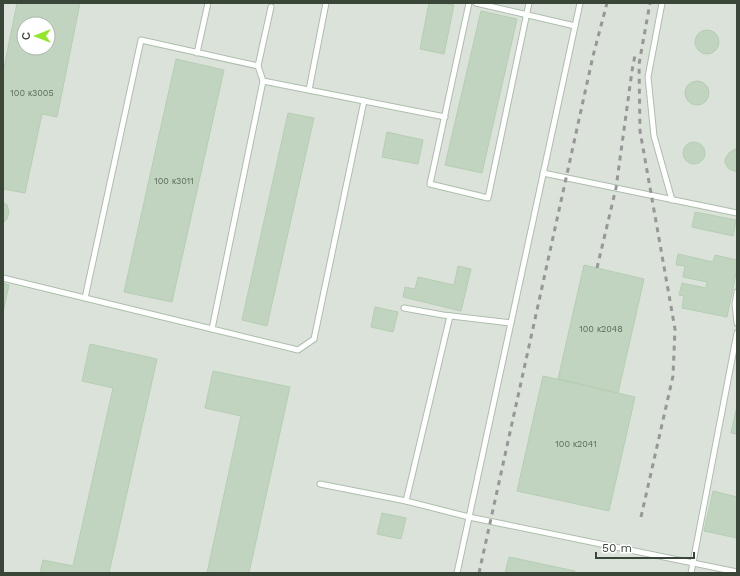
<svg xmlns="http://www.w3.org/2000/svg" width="740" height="576" viewBox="0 0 740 576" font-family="'Work Sans',sans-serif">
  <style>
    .industrial { fill: #dbe2da; fill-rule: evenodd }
    .building { fill: #c1d4bf; stroke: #b5ceb3; fill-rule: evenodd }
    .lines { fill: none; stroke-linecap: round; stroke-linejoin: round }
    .service-casing { stroke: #adbeac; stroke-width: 7 }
    .service { stroke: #fff; stroke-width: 5 }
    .rail { stroke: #979797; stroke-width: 3; stroke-dasharray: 5 5; stroke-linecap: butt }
    .labels { text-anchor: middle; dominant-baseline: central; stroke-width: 3; stroke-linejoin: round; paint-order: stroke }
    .number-label { font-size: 9px; fill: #5b6a5a }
  </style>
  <rect width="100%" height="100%" fill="#e9f3e9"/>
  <path class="industrial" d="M 3,3 L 737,3 L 737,573 L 3,573 ZM 24,24 L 48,24 L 48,48 L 24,48 Z"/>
  <g class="building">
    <path d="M 17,3 L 80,3 L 57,117 L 42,114 L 25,193 L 3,189 L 3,73 ZM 24,24 L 48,24 L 48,48 L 24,48 Z"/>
    <path d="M 429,3 L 442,3 L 454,5 L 444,54 L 420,49 Z"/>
    <path d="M 481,11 L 517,19 L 482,173 L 445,165 Z"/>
    <circle cx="707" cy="42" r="12"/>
    <path d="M 176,59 L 224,70 L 172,302 L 124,292 Z"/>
    <circle cx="697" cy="93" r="12"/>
    <path d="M 288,113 L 314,118 L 267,326 L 242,320 Z"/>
    <path d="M 387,132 L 423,140 L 418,164 L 382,157 Z"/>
    <circle cx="694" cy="153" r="11"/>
    <path d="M 735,149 L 737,149 L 737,172 L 729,169 L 725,163 L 725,159 L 729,153 Z"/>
    <path d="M 3,202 L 7,205 L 9,212 L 7,219 L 3,223 Z"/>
    <path d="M 695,212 L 736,220 L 733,236 L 692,227 Z"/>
    <path d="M 678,254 L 713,262 L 715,255 L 737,260 L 737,269 L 727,317 L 682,308 L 684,296 L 679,295 L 682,283 L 706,288 L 707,282 L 683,277 L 685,266 L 676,265 Z"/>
    <path d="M 584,265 L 644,279 L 618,393 L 558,379 Z"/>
    <path d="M 458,266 L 471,269 L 461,311 L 403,297 L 405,287 L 415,289 L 418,277 L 454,285 Z"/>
    <path d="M 3,283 L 9,285 L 3,312 Z"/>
    <path d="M 375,307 L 398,312 L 393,332 L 371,327 Z"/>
    <path d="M 90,344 L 157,359 L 109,573 L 40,573 L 43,560 L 73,566 L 113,388 L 82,381 Z"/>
    <path d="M 213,371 L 290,387 L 249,573 L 207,573 L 241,416 L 205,408 Z"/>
    <path d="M 543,376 L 635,397 L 609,511 L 517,491 Z"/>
    <path d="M 737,406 L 737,434 L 731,433 Z"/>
    <path d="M 713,491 L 737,497 L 737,538 L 704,531 Z"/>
    <path d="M 382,513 L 406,518 L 401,539 L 377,534 Z"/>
    <path d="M 509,557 L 575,571 L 575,573 L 505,573 Z"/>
  </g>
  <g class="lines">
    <g class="service-casing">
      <g id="service">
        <path d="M 469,3 L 430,184 L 488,198 L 529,3"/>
        <path d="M 476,3 L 575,26"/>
        <path d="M 662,3 L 648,77 L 654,136 L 672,200"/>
        <path d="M 197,53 L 208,3"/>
        <path d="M 258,66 L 271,7"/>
        <path d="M 309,90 L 326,3"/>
        <path d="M 543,173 L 737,213"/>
        <path d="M 3,278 L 212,329 L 263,81"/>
        <path d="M 737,292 L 735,304 L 737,323"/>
        <path d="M 85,298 L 141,40 L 258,66 L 263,81 L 445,117"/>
        <path d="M 404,308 L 443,315 L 511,323"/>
        <path d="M 450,316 L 406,501 L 469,517 L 737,572"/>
        <path d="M 212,329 L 298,350 L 314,339 L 364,101"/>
        <path d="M 320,484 L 406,501"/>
        <path d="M 457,573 L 580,3"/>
        <path d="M 691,573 L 737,333"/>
      </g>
    </g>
    <use href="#service" class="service"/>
    <g class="rail">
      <path d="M 597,268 L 616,188 L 632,71 L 635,55"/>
      <path d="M 641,517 L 673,376 L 675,329 L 640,131 L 639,64 L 650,3"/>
      <path d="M 479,573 L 593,56 L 607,3"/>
    </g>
  </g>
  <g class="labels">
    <g class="number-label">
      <text x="32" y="93">100 к3005</text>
      <text x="174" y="181">100 к3011</text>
      <text x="601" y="329">100 к2048</text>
      <text x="576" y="444">100 к2041</text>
    </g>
  </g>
  <rect width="740" height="576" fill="none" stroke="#394638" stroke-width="8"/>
  <g transform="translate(36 36) rotate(270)"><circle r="19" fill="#ffffff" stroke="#b0b5af"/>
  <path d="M0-3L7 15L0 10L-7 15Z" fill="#93e72b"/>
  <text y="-6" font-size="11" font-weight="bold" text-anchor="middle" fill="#394638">С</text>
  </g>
  <path d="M596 552v6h98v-6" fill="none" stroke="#394638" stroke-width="2"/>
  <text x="602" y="552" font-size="12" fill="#394638" stroke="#ffffff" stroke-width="3" paint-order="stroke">50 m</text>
</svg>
